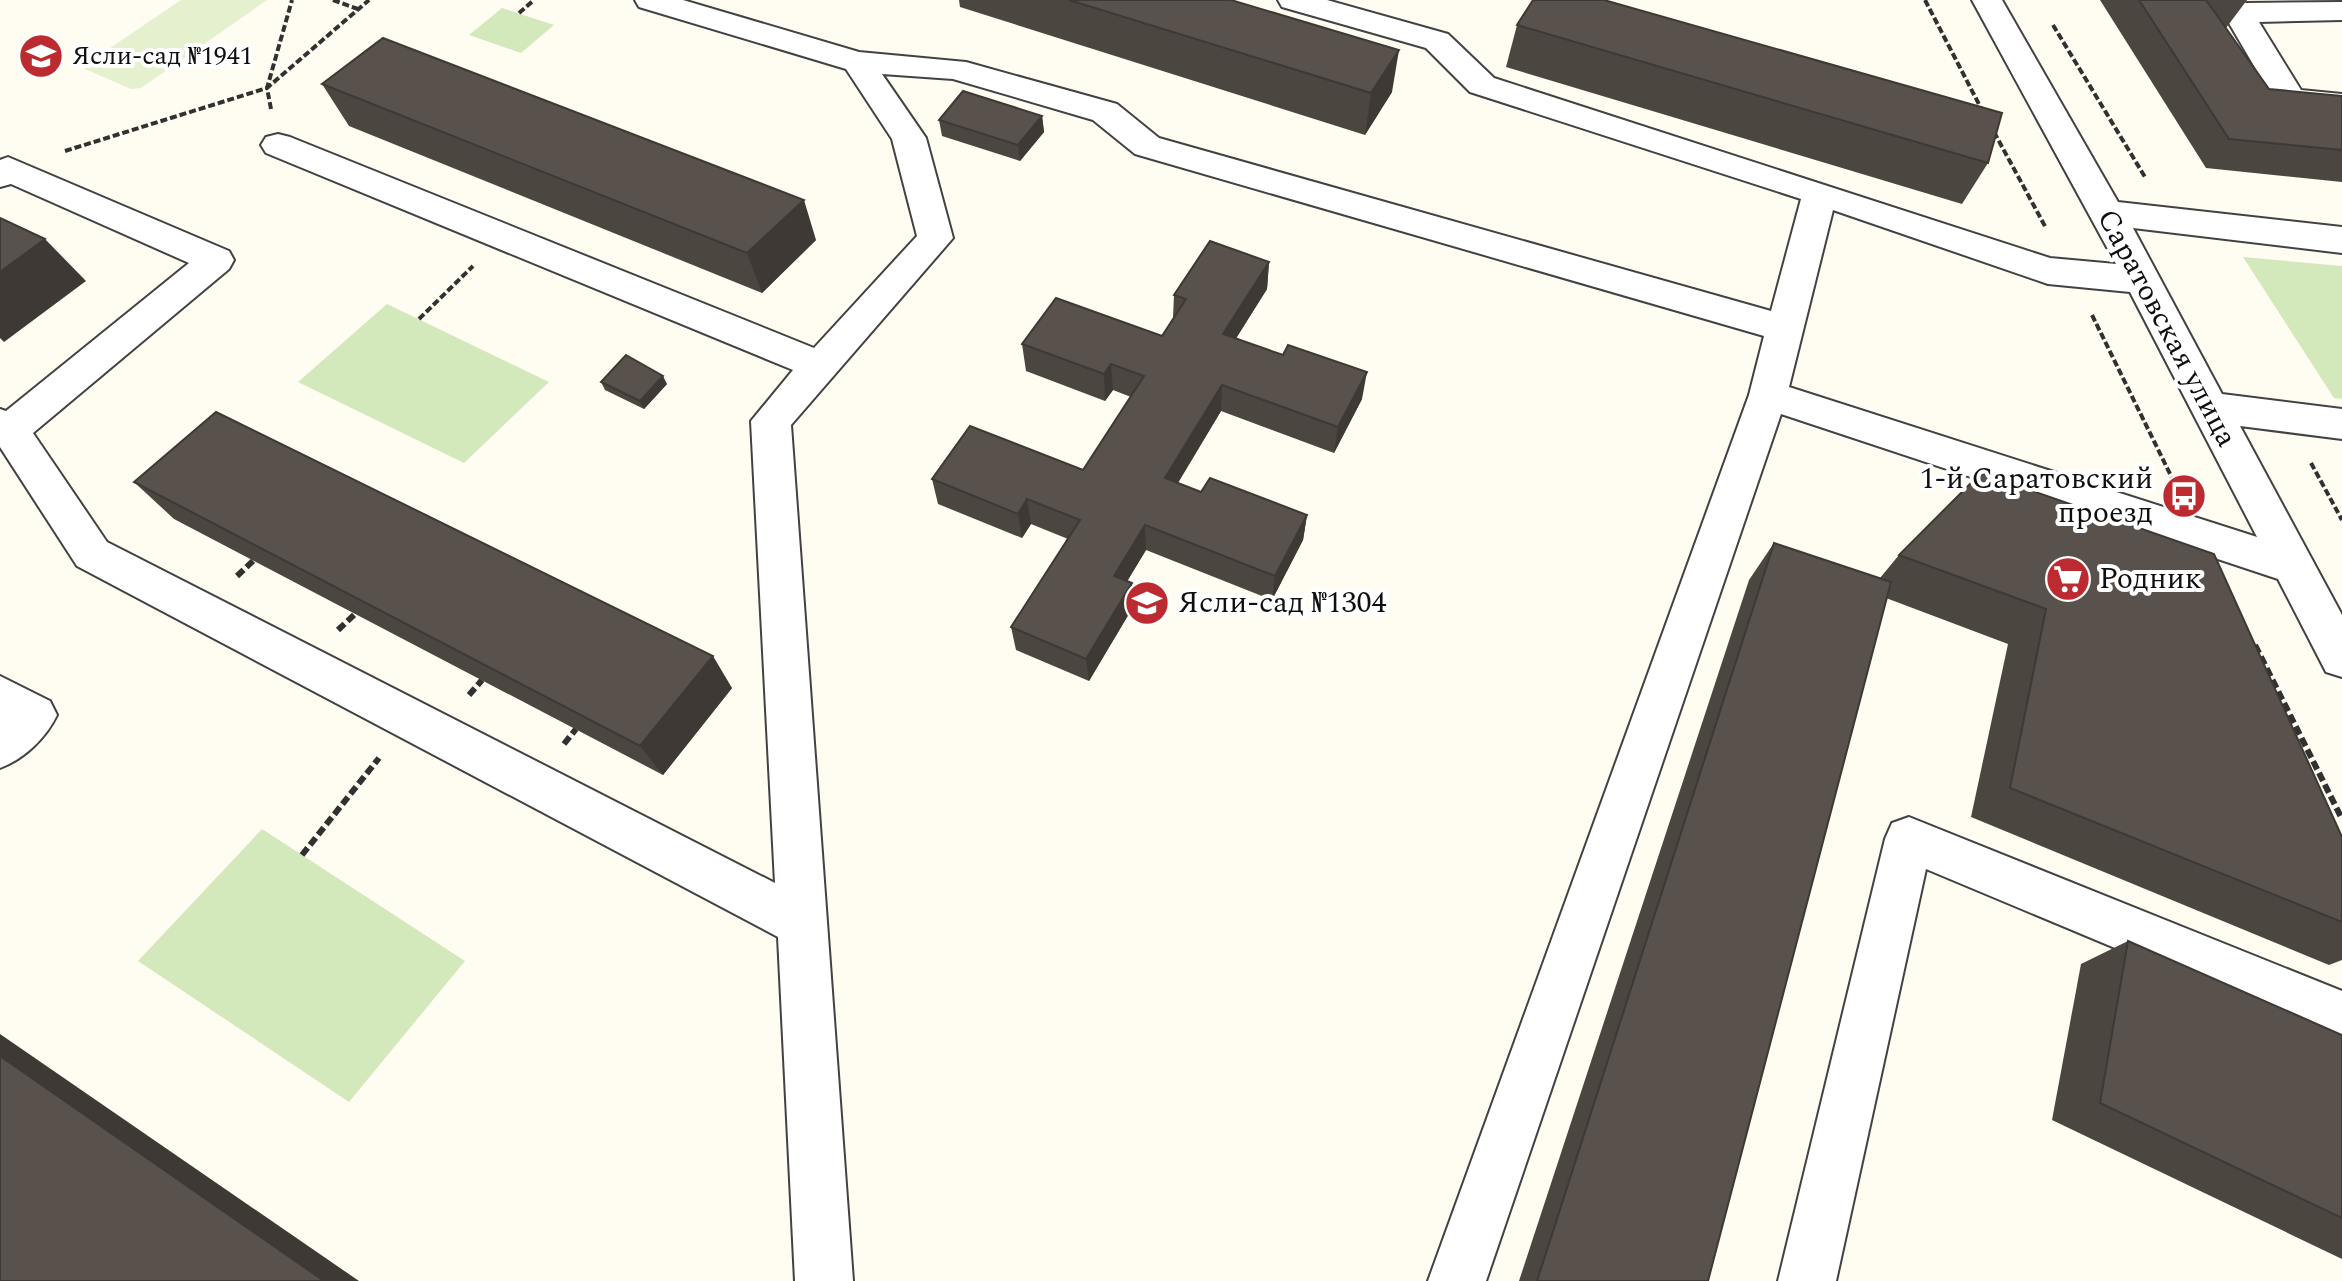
<svg xmlns="http://www.w3.org/2000/svg" width="2342" height="1281" viewBox="0 0 2342 1281" font-family="Spectral,serif">
  <style>
    .green { fill: #d3e9bc }
    .pitch { fill: #e4f0ce }
    .lines { fill: none; stroke-linecap: round; stroke-linejoin: round }
    .minor-casing { stroke: #424242; stroke-width: 4 }
    .path-far1 { stroke: #313131; stroke-width: 4; stroke-dasharray: 7 3; stroke-linecap: butt }
    .path { stroke: #313131; stroke-width: 6; stroke-dasharray: 9 4; stroke-linecap: butt }
    .minor { fill: #fff; fill-rule: evenodd }
    .wall { fill: #4c4641 }
    .shaded-wall { fill: #3e3935 }
    .building { fill: #58514c; stroke: #3e3935; stroke-width: 2 }
    .labels { text-anchor: middle; dominant-baseline: central; stroke-width: 8; stroke-linejoin: round; paint-order: stroke }
    .far-poi-label { font-size: 26px; fill: #0f0f0f; stroke: #fff; text-anchor: start }
    .street-label { font-size: 30px; fill: #0f0f0f; stroke: #fff }
    .poi-label { font-size: 30px; fill: #0f0f0f; stroke: #fff; text-anchor: start }
  </style>
  <rect width="100%" height="100%" fill="#fffcf2"/>
  <g class="green">
    <path d="M 502,8 L 554,25 L 521,53 L 469,35 Z"/>
    <path d="M 2243,257 L 2342,266 L 2342,399 L 2334,398 Z"/>
    <path d="M 387,304 L 549,382 L 464,463 L 298,382 Z"/>
    <path d="M 262,829 L 465,961 L 349,1102 L 138,961 Z"/>
  </g>
  <path class="pitch" d="M 181,0 L 267,0 L 141,88 L 131,89 L 85,69 L 88,63 Z"/>
  <g class="lines">
    <g class="minor-casing">
      <g id="minor">
        <path d="M 635,0 L 683,0 L 859,52 L 966,62 L 1117,104 L 1159,138 L 1771,311 L 1801,199 L 1470,92 L 1426,48 L 1282,7 L 1278,0 L 1327,0 L 1448,34 L 1494,78 L 2050,258 L 2116,264 L 1972,0 L 2002,0 L 2118,202 L 2342,227 L 2342,253 L 2133,228 L 2222,394 L 2342,409 L 2342,439 L 2240,426 L 2342,615 L 2342,677 L 2326,672 L 2278,579 L 1781,414 L 1486,1281 L 1428,1281 L 1749,395 L 1764,336 L 1135,154 L 1093,120 L 953,79 L 882,74 L 926,138 L 953,238 L 791,425 L 853,1281 L 795,1281 L 778,937 L 77,566 L 0,447 L 0,409 L 6,411 L 189,263 L 11,184 L 0,187 L 0,160 L 8,157 L 229,251 L 234,260 L 229,269 L 33,433 L 107,542 L 775,883 L 751,421 L 793,370 L 266,153 L 261,145 L 266,137 L 278,134 L 290,137 L 814,348 L 917,236 L 892,139 L 846,69 L 639,7 ZM 1833,210 L 2048,284 L 2130,292 L 2257,537 L 1789,387 Z"/>
        <path d="M 2209,0 L 2242,0 L 2246,3 L 2342,2 L 2342,20 L 2259,22 L 2301,90 L 2342,94 L 2342,116 L 2278,107 L 2226,18 Z"/>
        <path d="M 0,676 L 50,701 L 57,715 C 46,738 24,759 0,768 Z"/>
        <path d="M 1909,817 L 2342,991 L 2342,1043 L 1926,869 L 1836,1281 L 1778,1281 L 1885,839 L 1892,823 Z"/>
      </g>
    </g>
    <g class="path-far1">
      <path d="M 333,0 L 358,9"/>
      <path d="M 1925,0 L 1983,112"/>
      <path d="M 519,13 L 534,0"/>
      <path d="M 2053,25 L 2145,177"/>
      <path d="M 271,109 L 267,88 L 369,0"/>
      <path d="M 1994,132 L 2046,228"/>
      <path d="M 65,151 L 267,88 L 292,0"/>
      <path d="M 2092,315 L 2174,482"/>
      <path d="M 419,319 L 473,266"/>
      <path d="M 2311,463 L 2342,520"/>
    </g>
    <g class="path">
      <path d="M 237,576 L 254,560"/>
      <path d="M 338,630 L 355,614"/>
      <path d="M 2255,645 L 2342,819"/>
      <path d="M 469,695 L 482,680"/>
      <path d="M 564,744 L 576,729"/>
      <path d="M 302,855 L 379,758"/>
    </g>
    <use href="#minor" class="minor"/>
  </g>
  <g class="wall">
    <path d="M 959,0 L 1231,0 L 1392,92 L 1365,135 L 960,7 Z"/>
    <path d="M 2100,0 L 2247,0 L 2226,28 L 2269,89 L 2342,96 L 2342,182 L 2206,168 Z"/>
    <path d="M 1517,25 L 1988,163 L 1962,204 L 1506,67 Z"/>
    <path d="M 322,84 L 816,240 L 762,293 L 349,126 Z"/>
    <path d="M 1042,116 L 1044,132 L 1020,161 L 942,136 L 939,120 Z"/>
    <path d="M 1269,262 L 1267,289 L 1236,338 L 1362,399 L 1334,453 L 1221,411 L 1178,483 L 1201,492 L 1307,515 L 1303,540 L 1272,600 L 1146,550 L 1127,581 L 1133,607 L 1089,681 L 1016,650 L 1011,627 L 1068,539 L 1031,524 L 1022,538 L 938,504 L 932,479 L 1083,470 L 1131,397 L 1113,390 L 1105,401 L 1026,371 L 1022,344 L 1162,336 L 1173,318 L 1174,295 Z"/>
    <path d="M 601,382 L 667,384 L 644,409 L 605,390 Z"/>
    <path d="M 1981,473 L 2342,837 L 2342,960 L 2329,965 L 1971,817 L 2008,644 L 1886,598 L 1708,1281 L 1519,1281 L 1749,580 L 1774,543 L 1880,578 L 1899,555 Z"/>
    <path d="M 134,482 L 732,688 L 663,775 L 174,519 Z"/>
    <path d="M 2128,941 L 2342,1035 L 2342,1259 L 2052,1120 L 2081,964 Z"/>
  </g>
  <g class="shaded-wall">
    <path d="M 1399,50 L 1392,92 L 1365,135 L 1371,93 Z"/>
    <path d="M 1042,116 L 1044,132 L 1020,161 L 1018,145 Z"/>
    <path d="M 804,200 L 816,240 L 762,293 L 747,253 Z"/>
    <path d="M 45,239 L 86,281 L 4,342 L 0,338 L 0,272 Z"/>
    <path d="M 1269,262 L 1267,289 L 1222,361 L 1223,334 Z"/>
    <path d="M 1111,364 L 1113,390 L 1105,401 L 1104,374 Z"/>
    <path d="M 1367,372 L 1362,399 L 1334,453 L 1338,427 Z"/>
    <path d="M 663,376 L 667,384 L 644,409 L 640,401 Z"/>
    <path d="M 1222,385 L 1221,411 L 1165,504 L 1165,478 Z"/>
    <path d="M 1027,499 L 1031,524 L 1022,538 L 1018,514 Z"/>
    <path d="M 1307,515 L 1303,540 L 1272,600 L 1275,576 Z"/>
    <path d="M 1145,525 L 1146,550 L 1116,600 L 1114,576 Z"/>
    <path d="M 1132,583 L 1133,607 L 1089,681 L 1086,659 Z"/>
    <path d="M 713,656 L 732,688 L 663,775 L 640,746 Z"/>
    <path d="M 0,1034 L 359,1281 L 324,1281 L 0,1056 Z"/>
  </g>
  <g class="building">
    <path d="M 1069,0 L 1231,0 L 1399,50 L 1371,93 Z"/>
    <path d="M 1533,0 L 1604,0 L 2002,113 L 1988,163 L 1517,25 Z"/>
    <path d="M 2139,0 L 2206,0 L 2269,89 L 2342,96 L 2342,150 L 2229,139 Z"/>
    <path d="M 383,38 L 804,200 L 747,253 L 322,84 Z"/>
    <path d="M 963,91 L 1042,116 L 1018,145 L 939,120 Z"/>
    <path d="M 0,218 L 45,239 L 0,272 Z"/>
    <path d="M 1210,241 L 1269,262 L 1223,334 L 1283,355 L 1288,345 L 1367,372 L 1338,427 L 1222,385 L 1165,478 L 1201,492 L 1210,478 L 1307,515 L 1275,576 L 1145,525 L 1114,576 L 1132,583 L 1086,659 L 1011,627 L 1080,520 L 1027,499 L 1018,514 L 932,479 L 970,426 L 1083,470 L 1144,376 L 1111,364 L 1104,374 L 1022,344 L 1056,298 L 1162,336 L 1186,299 L 1174,295 Z"/>
    <path d="M 626,355 L 663,376 L 640,401 L 601,382 Z"/>
    <path d="M 216,412 L 713,656 L 640,746 L 134,482 Z"/>
    <path d="M 1981,473 L 2214,554 L 2342,837 L 2342,922 L 2010,788 L 2046,609 L 1899,555 Z"/>
    <path d="M 1774,543 L 1891,582 L 1708,1281 L 1537,1281 Z"/>
    <path d="M 2128,941 L 2342,1035 L 2342,1218 L 2100,1103 Z"/>
    <path d="M 0,1056 L 324,1281 L 1,1281 L 0,1280 Z"/>
  </g>
  <defs>
    <g id="school-disc" transform="scale(2.3)"><circle r="9.5" fill="#bc2b2f" stroke="#fff"/><path d="M0-5L7-2L0 1L-7-2ZM-4 1L0 2.5L4 1V4Q0 6-4 4Z" fill="#fff"/></g>
    <g id="bus-disc" transform="scale(2.3)"><circle r="9.5" fill="#bc2b2f" stroke="#fff"/><path d="M-5-6H5V4H4V6H2V4H-2V6H-4V4H-5ZM-3.5-4V0h7V-4ZM-3.5 1.2v1.5H-2V1.2ZM2 1.2v1.5H3.5V1.2Z" fill="#fff"/></g>
    <g id="supermarket-disc" transform="scale(2.3)"><circle r="9.5" fill="#bc2b2f" stroke="#fff"/><path d="M-6-5.5h2.5l.6 2H6L4.5 2H-2.5L-4.4-4H-6ZM-1.5 3.2a1.3 1.3 0 1 0 .1 0ZM3 3.2a1.3 1.3 0 1 0 .1 0Z" fill="#fff"/></g>
  </defs>
  <g fill-rule="evenodd">
    <use href="#school-disc" x="41" y="56"/>
    <use href="#bus-disc" x="2184" y="496"/>
    <use href="#supermarket-disc" x="2068" y="579"/>
    <use href="#school-disc" x="1147" y="603"/>
  </g>
  <g class="labels">
    <g class="far-poi-label">
      <text x="72" y="56">Ясли-сад №1941</text>
    </g>
    <g class="street-label">
      <text transform="translate(2167 328) rotate(62)">Саратовская улица</text>
    </g>
    <g class="poi-label">
      <text x="2153" y="479" text-anchor="end">1-й Саратовский<tspan x="2153" dy="34">проезд</tspan></text>
      <text x="2099" y="579">Родник</text>
      <text x="1178" y="603">Ясли-сад №1304</text>
    </g>
  </g>
</svg>
